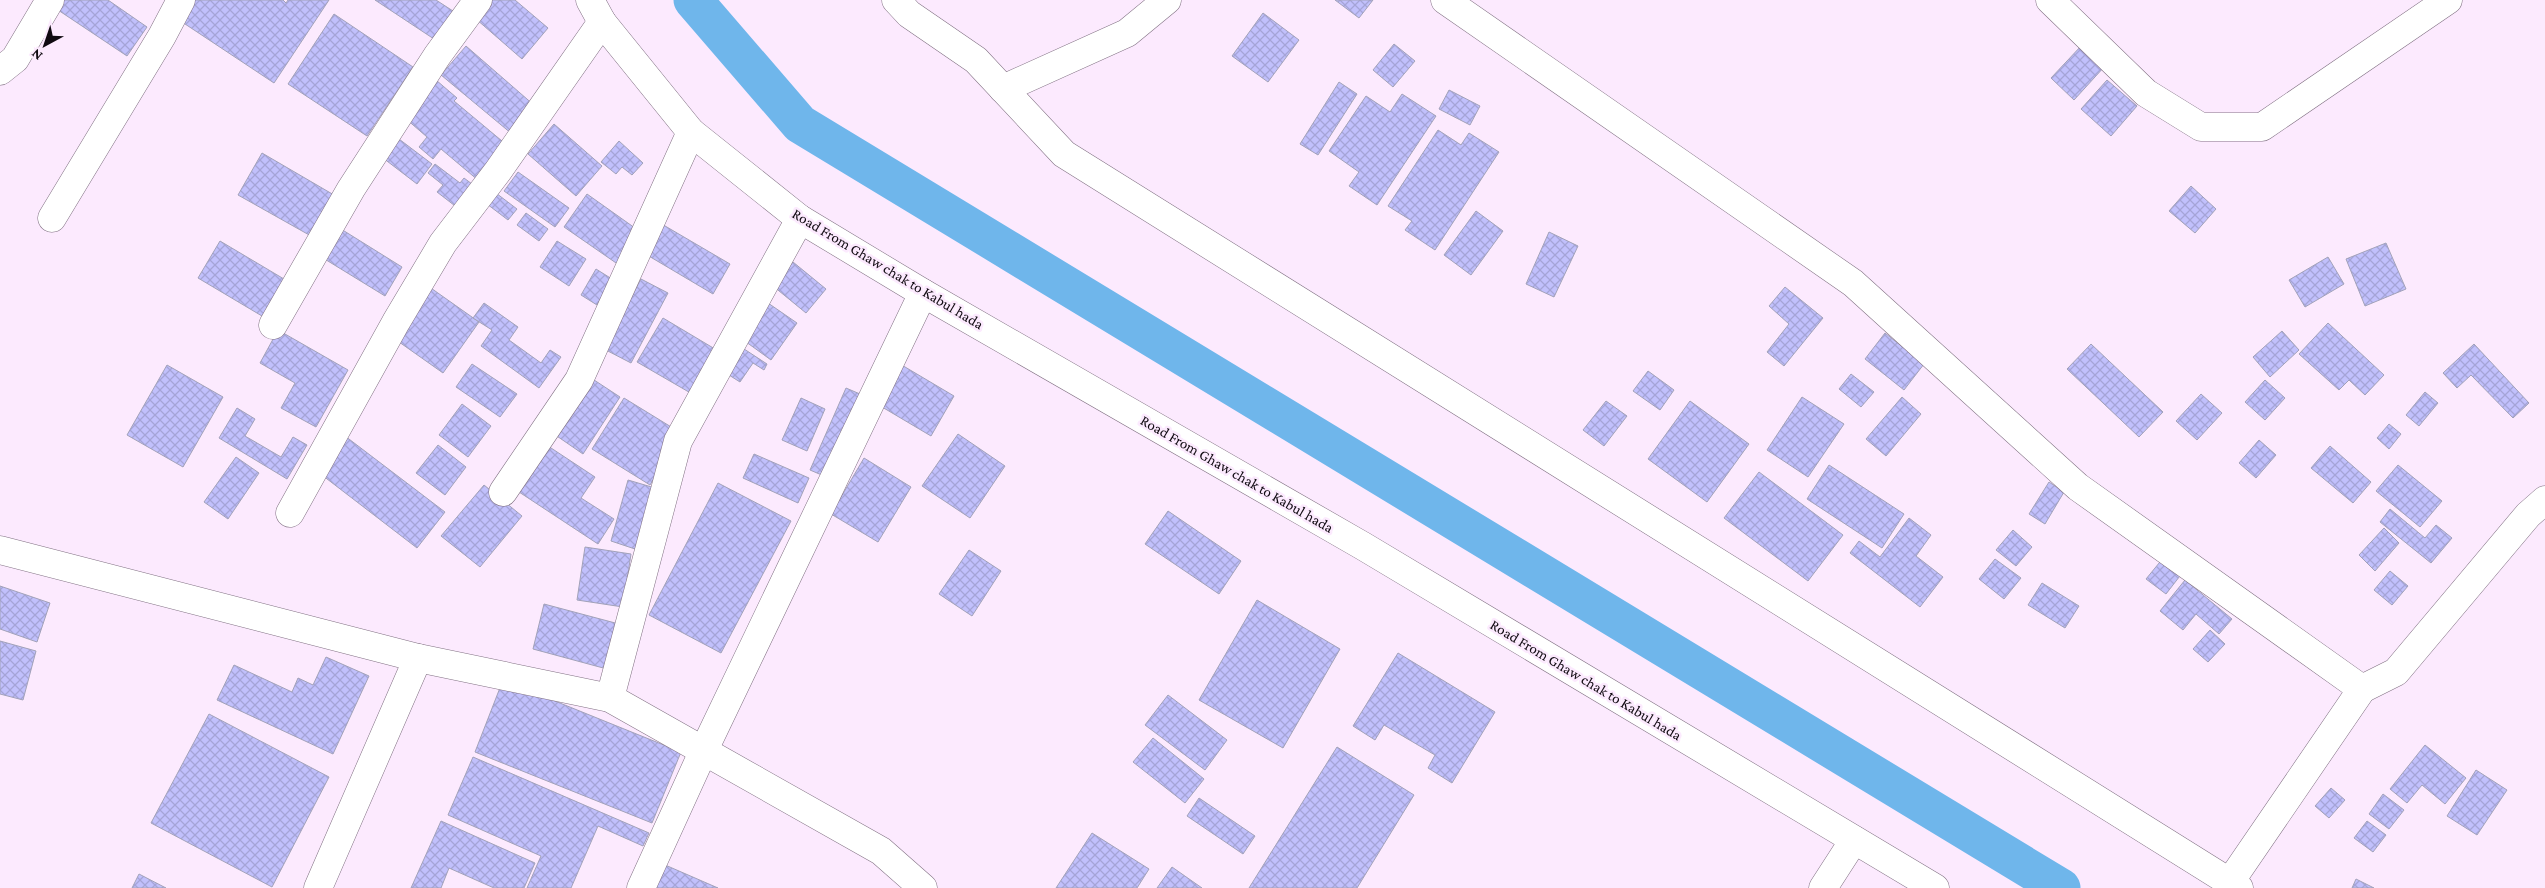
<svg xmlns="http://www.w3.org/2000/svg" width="2545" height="888" viewBox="0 0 2545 888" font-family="'Crimson Pro',serif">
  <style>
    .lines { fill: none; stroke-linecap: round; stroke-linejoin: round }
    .canal { stroke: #6fb6eb; stroke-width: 39 }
    .building { fill: url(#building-cross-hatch); stroke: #a2a2b9 }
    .minor-casing { stroke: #817183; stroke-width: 29 }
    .tertiary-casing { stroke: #817183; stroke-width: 29 }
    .minor { stroke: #fff; stroke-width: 28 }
    .tertiary { stroke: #fff; stroke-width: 28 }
    .labels { text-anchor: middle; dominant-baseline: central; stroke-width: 5; stroke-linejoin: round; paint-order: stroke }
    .street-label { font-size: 15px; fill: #100a11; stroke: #fceafe }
  </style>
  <defs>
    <pattern id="building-cross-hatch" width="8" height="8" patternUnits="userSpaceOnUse" patternTransform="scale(1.25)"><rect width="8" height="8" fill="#c1c0fc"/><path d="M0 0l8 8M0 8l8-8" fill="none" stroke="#a5a4d7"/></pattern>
  </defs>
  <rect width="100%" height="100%" fill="#fceafe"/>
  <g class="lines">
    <path class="canal" d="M 693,0 L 800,124 L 2061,888"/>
  </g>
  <g class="building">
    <path d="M 57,0 L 108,0 L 147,27 L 127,56 L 52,6 Z"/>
    <path d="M 188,0 L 283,0 L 286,3 L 288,0 L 329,0 L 274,83 L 176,18 Z"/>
    <path d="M 375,0 L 436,0 L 453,11 L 434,39 Z"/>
    <path d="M 492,0 L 515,0 L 548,28 L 522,59 L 476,19 Z"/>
    <path d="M 1335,0 L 1373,0 L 1359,18 Z"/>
    <path d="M 1263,13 L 1299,40 L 1268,82 L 1232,56 Z"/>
    <path d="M 334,14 L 413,67 L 367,136 L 288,84 Z"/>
    <path d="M 1394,44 L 1415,61 L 1393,87 L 1373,70 Z"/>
    <path d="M 2082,45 L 2105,66 L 2074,100 L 2051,78 Z"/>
    <path d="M 466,46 L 535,106 L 512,134 L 441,75 Z"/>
    <path d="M 436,80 L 457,98 L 454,101 L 508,146 L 479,181 L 441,149 L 433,159 L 419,147 L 427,137 L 405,118 Z"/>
    <path d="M 2107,80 L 2137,106 L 2111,136 L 2081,109 Z"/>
    <path d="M 1339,82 L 1357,94 L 1318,155 L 1300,144 Z"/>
    <path d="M 1449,90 L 1480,106 L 1470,125 L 1439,109 Z"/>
    <path d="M 1402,94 L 1436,116 L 1377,205 L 1349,186 L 1359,172 L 1329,151 L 1366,96 L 1390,112 Z"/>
    <path d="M 554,124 L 602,166 L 576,196 L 528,154 Z"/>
    <path d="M 1438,130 L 1461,145 L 1469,133 L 1499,152 L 1435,250 L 1405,230 L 1412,221 L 1388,206 Z"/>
    <path d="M 399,139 L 432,164 L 417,184 L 383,158 Z"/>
    <path d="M 619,141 L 643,163 L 632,175 L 622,167 L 616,174 L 601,162 Z"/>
    <path d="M 262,153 L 334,195 L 311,236 L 238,195 Z"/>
    <path d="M 435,164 L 460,183 L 464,178 L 476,187 L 459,209 L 437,192 L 443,185 L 428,173 Z"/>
    <path d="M 518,172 L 569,208 L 555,227 L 504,191 Z"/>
    <path d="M 2191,186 L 2216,209 L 2195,233 L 2169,211 Z"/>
    <path d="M 492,190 L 517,209 L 508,220 L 483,201 Z"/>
    <path d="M 587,194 L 642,233 L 619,265 L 564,227 Z"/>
    <path d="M 1476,211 L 1503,231 L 1471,275 L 1444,255 Z"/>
    <path d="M 526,213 L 548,229 L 539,241 L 517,225 Z"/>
    <path d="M 660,223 L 730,264 L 713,294 L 642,252 Z"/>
    <path d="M 341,229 L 402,267 L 385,296 L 323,258 Z"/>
    <path d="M 1549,232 L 1578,246 L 1554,297 L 1526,284 Z"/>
    <path d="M 220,241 L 289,282 L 267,319 L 198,278 Z"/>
    <path d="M 557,241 L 586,259 L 569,286 L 540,267 Z"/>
    <path d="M 2386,243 L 2406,289 L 2365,306 L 2346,259 Z"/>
    <path d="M 2328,257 L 2344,284 L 2305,307 L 2289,280 Z"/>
    <path d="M 793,262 L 826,289 L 806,313 L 773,286 Z"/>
    <path d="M 596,269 L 612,279 L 597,305 L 581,295 Z"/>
    <path d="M 641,279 L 668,293 L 631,363 L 604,349 Z"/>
    <path d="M 428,286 L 479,322 L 443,373 L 392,337 Z"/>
    <path d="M 1785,287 L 1823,318 L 1784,366 L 1767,352 L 1789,324 L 1769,306 Z"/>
    <path d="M 484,303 L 518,327 L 509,340 L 541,363 L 550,350 L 561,357 L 539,388 L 481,346 L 492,330 L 473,318 Z"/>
    <path d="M 768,303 L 797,323 L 771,360 L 742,339 Z"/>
    <path d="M 663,318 L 720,352 L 694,395 L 637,362 Z"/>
    <path d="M 2328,323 L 2384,375 L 2365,395 L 2349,380 L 2339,390 L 2299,354 Z"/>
    <path d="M 278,330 L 348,370 L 316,427 L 281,408 L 295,383 L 260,363 Z"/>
    <path d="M 2282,331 L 2299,350 L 2270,377 L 2253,357 Z"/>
    <path d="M 1885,333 L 1924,364 L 1904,390 L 1865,359 Z"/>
    <path d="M 2091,344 L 2163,412 L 2139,437 L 2067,369 Z"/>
    <path d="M 2474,344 L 2529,403 L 2513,418 L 2471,375 L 2457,388 L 2443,373 Z"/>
    <path d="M 738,345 L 767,364 L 764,370 L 753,363 L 740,382 L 721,370 Z"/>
    <path d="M 472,364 L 517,394 L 500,417 L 456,387 Z"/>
    <path d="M 900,364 L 954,396 L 931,436 L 877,404 Z"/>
    <path d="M 167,365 L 223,397 L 183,467 L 127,435 Z"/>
    <path d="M 1648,371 L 1674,390 L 1660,410 L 1633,391 Z"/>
    <path d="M 1851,374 L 1874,392 L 1861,407 L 1839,389 Z"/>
    <path d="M 588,376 L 620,397 L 583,454 L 551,432 Z"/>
    <path d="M 2265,380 L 2285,398 L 2265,420 L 2245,402 Z"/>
    <path d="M 846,388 L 867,397 L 831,479 L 810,470 Z"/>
    <path d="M 2425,392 L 2438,403 L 2419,426 L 2406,415 Z"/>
    <path d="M 2201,394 L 2222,413 L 2197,440 L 2176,421 Z"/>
    <path d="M 1802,397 L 1844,424 L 1808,477 L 1767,450 Z"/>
    <path d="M 1902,397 L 1921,414 L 1886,456 L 1866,439 Z"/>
    <path d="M 624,398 L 681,433 L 650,485 L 592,449 Z"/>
    <path d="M 801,398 L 825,409 L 807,451 L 782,440 Z"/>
    <path d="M 1606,401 L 1627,416 L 1604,446 L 1583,430 Z"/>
    <path d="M 1690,401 L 1749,444 L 1707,502 L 1648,459 Z"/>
    <path d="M 462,404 L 491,426 L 468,457 L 439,435 Z"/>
    <path d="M 237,408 L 255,419 L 245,436 L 281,457 L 293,437 L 307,445 L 287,479 L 219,438 Z"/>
    <path d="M 2389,424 L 2401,434 L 2389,449 L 2377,438 Z"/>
    <path d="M 958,434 L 1005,466 L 970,518 L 922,486 Z"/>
    <path d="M 345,436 L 445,512 L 417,548 L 318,472 Z"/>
    <path d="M 2259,440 L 2276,455 L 2256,478 L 2239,463 Z"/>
    <path d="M 545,444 L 595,477 L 581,498 L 614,519 L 598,544 L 516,490 Z"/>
    <path d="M 438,445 L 466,467 L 445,495 L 416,473 Z"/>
    <path d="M 2330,446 L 2371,482 L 2353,503 L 2311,468 Z"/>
    <path d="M 754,454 L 809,478 L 798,503 L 743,478 Z"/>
    <path d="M 236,457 L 259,473 L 228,519 L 204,502 Z"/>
    <path d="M 864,458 L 911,487 L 878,542 L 831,514 Z"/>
    <path d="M 1829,465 L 1904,514 L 1882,548 L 1807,499 Z"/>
    <path d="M 2398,465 L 2442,501 L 2420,527 L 2376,491 Z"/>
    <path d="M 1759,472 L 1843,535 L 1808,581 L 1724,518 Z"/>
    <path d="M 628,480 L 655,488 L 638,550 L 611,541 Z"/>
    <path d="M 2049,482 L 2064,492 L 2045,524 L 2029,514 Z"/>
    <path d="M 718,483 L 791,521 L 721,653 L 649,615 Z"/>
    <path d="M 484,485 L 522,516 L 480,567 L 441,536 Z"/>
    <path d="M 2390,509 L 2425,538 L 2436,525 L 2452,538 L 2431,563 L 2380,522 Z"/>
    <path d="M 1168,511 L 1241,561 L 1219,594 L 1145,544 Z"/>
    <path d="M 1909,518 L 1931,535 L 1916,556 L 1943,577 L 1920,607 L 1850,553 L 1859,541 L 1880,557 Z"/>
    <path d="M 2384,528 L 2399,543 L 2375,571 L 2359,555 Z"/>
    <path d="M 2013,530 L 2032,547 L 2016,566 L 1996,550 Z"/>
    <path d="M 585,547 L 631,554 L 623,607 L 577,600 Z"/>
    <path d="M 969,550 L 1001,571 L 972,616 L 939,594 Z"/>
    <path d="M 2164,557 L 2183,572 L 2166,594 L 2146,579 Z"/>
    <path d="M 1995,559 L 2021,578 L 2004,599 L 1979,579 Z"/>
    <path d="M 2390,571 L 2408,586 L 2392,605 L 2374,590 Z"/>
    <path d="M 2185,580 L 2232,619 L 2219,634 L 2196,614 L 2183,630 L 2160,611 Z"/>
    <path d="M 2042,583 L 2079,606 L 2065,628 L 2028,605 Z"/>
    <path d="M 0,586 L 50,603 L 37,642 L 0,629 Z"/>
    <path d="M 1257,600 L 1340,649 L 1283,748 L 1199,700 Z"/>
    <path d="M 544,604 L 619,624 L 607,669 L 533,649 Z"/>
    <path d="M 2210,630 L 2225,644 L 2208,662 L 2193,649 Z"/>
    <path d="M 0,641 L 36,651 L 23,700 L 0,694 Z"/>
    <path d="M 1398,653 L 1495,712 L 1452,783 L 1428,768 L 1435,755 L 1384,725 L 1375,740 L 1353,726 Z"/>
    <path d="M 326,657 L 369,676 L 333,754 L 217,700 L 234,665 L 292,692 L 298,678 L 313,685 Z"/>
    <path d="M 503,680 L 681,752 L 652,823 L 475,752 Z"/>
    <path d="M 1168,695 L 1227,740 L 1205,770 L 1145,725 Z"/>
    <path d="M 209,714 L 329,777 L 272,887 L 151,823 Z"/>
    <path d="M 1153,738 L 1204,779 L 1185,803 L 1133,762 Z"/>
    <path d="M 2425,745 L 2466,778 L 2445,804 L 2422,785 L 2407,803 L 2390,789 Z"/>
    <path d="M 1337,747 L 1414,795 L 1357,888 L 1249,888 Z"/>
    <path d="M 473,757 L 649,833 L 643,846 L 598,826 L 571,888 L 527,888 L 541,856 L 448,815 Z"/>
    <path d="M 2476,770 L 2507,790 L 2477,835 L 2447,816 Z"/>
    <path d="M 2331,788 L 2345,800 L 2329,818 L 2315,806 Z"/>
    <path d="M 2383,794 L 2404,810 L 2389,829 L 2369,814 Z"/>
    <path d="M 1199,798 L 1255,836 L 1243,854 L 1187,816 Z"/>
    <path d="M 441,821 L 535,863 L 524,888 L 494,888 L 449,868 L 441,888 L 411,888 Z"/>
    <path d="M 2367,821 L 2386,835 L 2373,852 L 2354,838 Z"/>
    <path d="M 1092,833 L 1149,869 L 1137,888 L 1056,888 Z"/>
    <path d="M 656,861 L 718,888 L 644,888 Z"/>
    <path d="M 1172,867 L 1202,888 L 1157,888 Z"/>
    <path d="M 139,874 L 166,888 L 132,888 Z"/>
    <path d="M 2356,879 L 2374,888 L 2352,888 Z"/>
  </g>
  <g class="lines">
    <g class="minor-casing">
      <g id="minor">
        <path d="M 1445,0 L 1853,283 L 2078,487 L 2362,689 L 2230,882"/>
        <path d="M 2050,0 L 2146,93 L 2201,127 L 2262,127 L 2448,0"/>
        <path d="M 0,71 L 15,59 L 50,0"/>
        <path d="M 1003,89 L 1127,33 L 1167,0"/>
        <path d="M 52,218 L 162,36 L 181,0"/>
        <path d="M 273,325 L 351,189 L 437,56 L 478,0"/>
        <path d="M 503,492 L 579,380 L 691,132"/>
        <path d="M 290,513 L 396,322 L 443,243 L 498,171 L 602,22"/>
        <path d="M 0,550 L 418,658 L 610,698 L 881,851 L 923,888"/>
        <path d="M 2362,689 L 2396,672 L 2528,515 L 2545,500"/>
        <path d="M 610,698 L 678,441 L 800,219"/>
        <path d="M 318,888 L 418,658"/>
        <path d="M 641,888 L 703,752 L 923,293"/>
        <path d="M 1823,888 L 1854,840"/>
      </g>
    </g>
    <g class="tertiary-casing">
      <g id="tertiary">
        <path d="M 590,0 L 602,22 L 691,132 L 800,219 L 923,293 L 1363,546 L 1935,888"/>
        <path d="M 896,0 L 909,14 L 976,60 L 1064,154 L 2239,888"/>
      </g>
    </g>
    <use href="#minor" class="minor"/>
    <use href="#tertiary" class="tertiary"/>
  </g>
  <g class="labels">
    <g class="street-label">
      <text transform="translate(888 269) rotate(31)">Road From Ghaw chak to Kabul hada</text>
      <text transform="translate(1237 474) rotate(30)">Road From Ghaw chak to Kabul hada</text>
      <text transform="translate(1586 680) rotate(31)">Road From Ghaw chak to Kabul hada</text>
    </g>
  </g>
  <g transform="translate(45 45) rotate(220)" stroke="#fceafe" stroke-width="4" paint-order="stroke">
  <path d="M0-4L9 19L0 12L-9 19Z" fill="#100a11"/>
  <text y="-8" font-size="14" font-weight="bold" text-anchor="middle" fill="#100a11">N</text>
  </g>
</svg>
